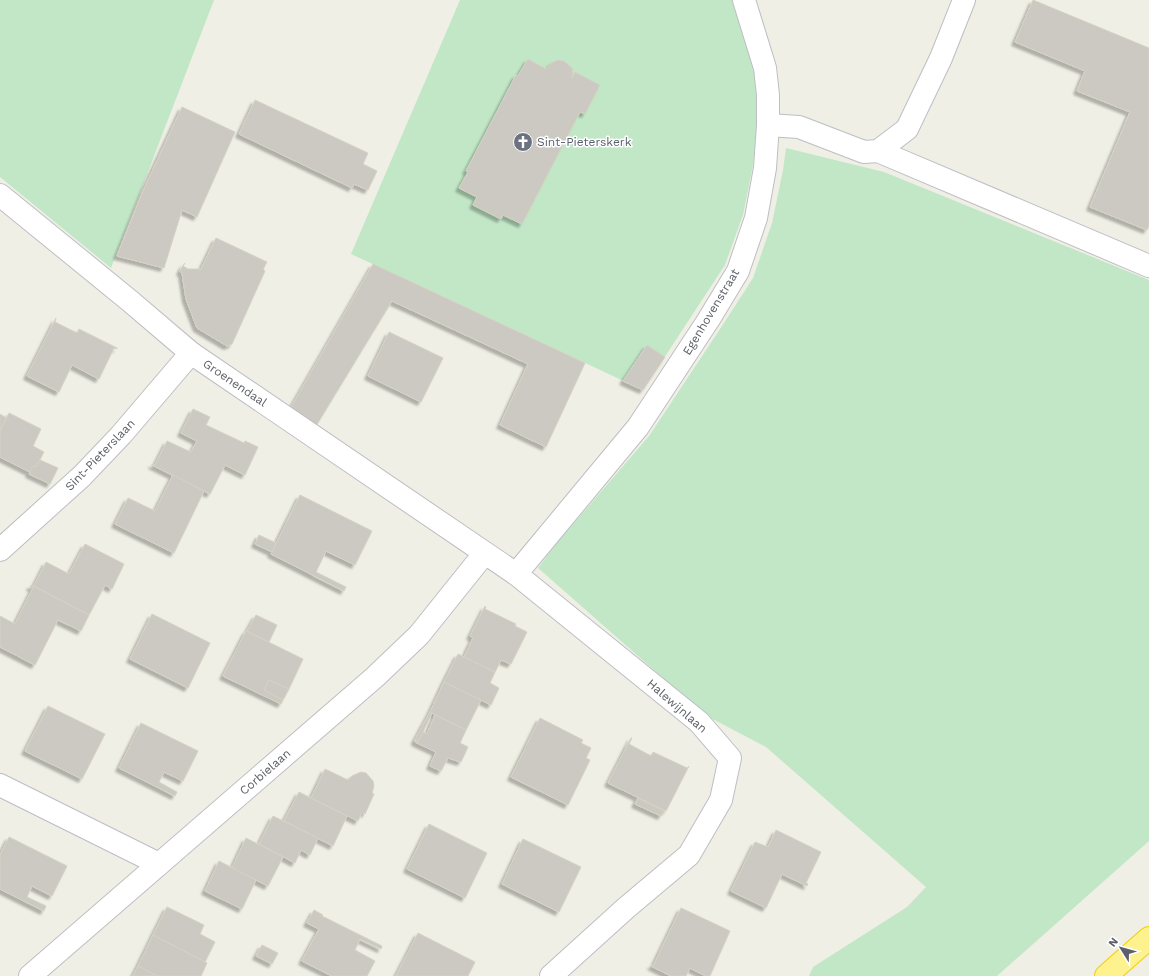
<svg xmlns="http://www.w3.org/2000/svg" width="1149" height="976" viewBox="0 0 1149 976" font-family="'Work Sans',sans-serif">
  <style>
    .green { fill: #c2e7c7 }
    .building { fill: #cbc9c2; stroke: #d5d2c3; filter: url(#shadow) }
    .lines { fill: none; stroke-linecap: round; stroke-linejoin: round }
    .minor-casing { stroke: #bdbec4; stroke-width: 24 }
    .highway-casing { stroke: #f5cc00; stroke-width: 24 }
    .minor { stroke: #fff; stroke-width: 22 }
    .highway { stroke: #fef28e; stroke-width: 22 }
    .labels { text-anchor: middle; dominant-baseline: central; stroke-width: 3; stroke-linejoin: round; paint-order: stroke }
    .worship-label { font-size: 12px; fill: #5b616d; stroke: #fff; text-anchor: start }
    .street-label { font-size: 12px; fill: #5d6066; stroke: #fff }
  </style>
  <defs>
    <filter id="shadow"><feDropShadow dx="-3.5" dy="3.5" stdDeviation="1" flood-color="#0004"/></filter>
  </defs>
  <rect width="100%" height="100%" fill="#f0efe5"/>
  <g class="green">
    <path d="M 0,0 L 214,0 L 111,268 L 0,177 Z"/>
    <path d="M 460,0 L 732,0 L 754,70 L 758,96 L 757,125 L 753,165 L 743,215 L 725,265 L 643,390 L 351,254 Z"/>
    <path d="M 786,148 L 884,172 L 1149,280 L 1149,841 L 997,976 L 809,976 L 813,967 L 907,907 L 926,887 L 766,747 L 705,715 L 538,568 L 555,545 L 649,436 L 722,326 L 753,278 L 772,223 L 783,170 Z"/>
  </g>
  <g class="building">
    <path d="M 1033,0 L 1149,48 L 1149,226 L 1147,230 L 1090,207 L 1130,112 L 1077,91 L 1085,71 L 1015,42 Z"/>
    <path d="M 528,59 L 546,69 L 553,62 L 558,60 L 564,61 L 572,68 L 573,73 L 572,78 L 575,72 L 600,85 L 585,114 L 580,112 L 522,224 L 503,215 L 501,219 L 473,205 L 477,197 L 459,188 L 468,172 L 466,171 L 516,75 L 518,76 Z"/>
    <path d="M 255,100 L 368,153 L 363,164 L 377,171 L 368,190 L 354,184 L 352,188 L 239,134 Z"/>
    <path d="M 182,107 L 235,132 L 197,217 L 182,210 L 164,268 L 117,256 L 143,191 Z"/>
    <path d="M 216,238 L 267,262 L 263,269 L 265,271 L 232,344 L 227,346 L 197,328 L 186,299 L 182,273 L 180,272 L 182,267 L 185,263 L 183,266 L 188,269 L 201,269 Z"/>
    <path d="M 373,264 L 585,363 L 546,447 L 500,425 L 528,364 L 392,301 L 316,426 L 289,411 Z"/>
    <path d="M 56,318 L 55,322 L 77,333 L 79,329 L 117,348 L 117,349 L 114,348 L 99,379 L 72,365 L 59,392 L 27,376 Z"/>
    <path d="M 389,332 L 443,358 L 421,402 L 368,376 Z"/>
    <path d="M 647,345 L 665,357 L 643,390 L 623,381 Z"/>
    <path d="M 193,409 L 210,417 L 206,425 L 244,443 L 245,441 L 258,447 L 245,475 L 225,465 L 210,494 L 152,465 L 152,464 L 155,465 L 167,441 L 191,452 L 197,441 L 181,433 Z"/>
    <path d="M 9,413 L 41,429 L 33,446 L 44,452 L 36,467 L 33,466 L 30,472 L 0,457 L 0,431 Z"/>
    <path d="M 0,414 L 6,418 L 0,431 Z"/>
    <path d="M 40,460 L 58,468 L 50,484 L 29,474 L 33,466 L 36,467 Z"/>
    <path d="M 173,475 L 204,491 L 174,553 L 115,524 L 128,498 L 155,511 Z"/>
    <path d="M 300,495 L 372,531 L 355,565 L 326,551 L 316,572 L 346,587 L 344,591 L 271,554 Z"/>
    <path d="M 259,535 L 276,543 L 272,552 L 255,544 Z"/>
    <path d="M 85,544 L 124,564 L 112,589 L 105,585 L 89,615 L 34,586 L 46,562 L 69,574 Z"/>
    <path d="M 31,585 L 89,615 L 81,631 L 58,620 L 35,665 L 0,647 L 0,616 L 15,624 L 33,588 L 30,587 Z"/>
    <path d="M 485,606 L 486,607 L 485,609 L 516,624 L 515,626 L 527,632 L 511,664 L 501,660 L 495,672 L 464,657 L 473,638 L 470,636 Z"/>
    <path d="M 152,614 L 210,643 L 188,688 L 130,659 Z"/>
    <path d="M 256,615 L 277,625 L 269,642 L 247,631 Z"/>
    <path d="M 246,631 L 303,659 L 289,689 L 269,680 L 264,690 L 283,700 L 281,704 L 223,676 Z"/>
    <path d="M 458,654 L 495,672 L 490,683 L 499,688 L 491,705 L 444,682 Z"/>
    <path d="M 269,680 L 289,689 L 283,700 L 264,690 Z"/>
    <path d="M 444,682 L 481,700 L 466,730 L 430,712 Z"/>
    <path d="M 48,706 L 105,734 L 82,779 L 25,751 Z"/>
    <path d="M 430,712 L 432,713 L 418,742 L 415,740 Z"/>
    <path d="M 435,715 L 466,730 L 460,743 L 468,747 L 461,762 L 448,758 L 441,771 L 430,766 L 436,752 L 415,742 L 415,740 L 418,742 L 423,732 L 427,734 Z"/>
    <path d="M 540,718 L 583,740 L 581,743 L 591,748 L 586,758 L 590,760 L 568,805 L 511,777 Z"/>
    <path d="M 141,723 L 198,751 L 183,781 L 164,772 L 159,782 L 177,792 L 175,796 L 119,768 Z"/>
    <path d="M 631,738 L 632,738 L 629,744 L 651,756 L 653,752 L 687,768 L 689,766 L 666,811 L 608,783 Z"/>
    <path d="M 325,769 L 348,780 L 352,776 L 361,772 L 366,773 L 373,781 L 374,786 L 372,793 L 374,794 L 365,814 L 362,812 L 358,821 L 311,798 Z"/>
    <path d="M 299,792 L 347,816 L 333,846 L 284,821 Z"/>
    <path d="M 638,798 L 664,811 L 661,816 L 635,804 Z"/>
    <path d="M 273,816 L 318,838 L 310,855 L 301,850 L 295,863 L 259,844 Z"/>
    <path d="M 429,824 L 487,853 L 465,898 L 407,869 Z"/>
    <path d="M 776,830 L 821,852 L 806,883 L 808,884 L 807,886 L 782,874 L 766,908 L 731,891 L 755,842 L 768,847 Z"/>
    <path d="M 9,837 L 67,866 L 52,896 L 32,886 L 27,897 L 46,906 L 44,911 L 0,889 L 0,855 Z"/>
    <path d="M 246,838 L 283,857 L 268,886 L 232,868 Z"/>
    <path d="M 523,839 L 581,867 L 559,912 L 502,884 Z"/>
    <path d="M 219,861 L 256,880 L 242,909 L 205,891 Z"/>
    <path d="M 167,907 L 204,925 L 200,934 L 215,942 L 205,962 L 153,935 Z"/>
    <path d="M 681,908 L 730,931 L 710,976 L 706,976 L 690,968 L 686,976 L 671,976 L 651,966 L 651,965 L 653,966 Z"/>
    <path d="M 314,910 L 323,915 L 322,916 L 382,946 L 381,949 L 360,939 L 355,950 L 375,961 L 367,976 L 332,976 L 302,961 L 319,929 L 307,923 Z"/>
    <path d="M 418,933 L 475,962 L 468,976 L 396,976 Z"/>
    <path d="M 153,935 L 207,963 L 201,976 L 157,976 L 138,966 Z"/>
    <path d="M 262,945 L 278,953 L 272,964 L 256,956 Z"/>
    <path d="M 138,966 L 157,976 L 133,976 Z"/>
  </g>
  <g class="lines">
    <g class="minor-casing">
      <g id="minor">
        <path d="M 768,125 L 799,127 L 864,152 L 878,151 L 907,129 L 941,58 L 964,0"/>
        <path d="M 878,151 L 1149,266"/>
        <path d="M 0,195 L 130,301 L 191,353 L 516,574 L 699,722 L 730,758 L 721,800 L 689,855 L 626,908 L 551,976"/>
        <path d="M 0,550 L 82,476 L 121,435 L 191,353"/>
        <path d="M 516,574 L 638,427 L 709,319 L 738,271 L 756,218 L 765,168 L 768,125 L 768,95 L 765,68 L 744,0"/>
        <path d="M 0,785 L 159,864"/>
        <path d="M 30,976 L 375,677 L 419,635 L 484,554"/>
      </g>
    </g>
    <g class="highway-casing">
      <path id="highway" d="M 1106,976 L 1149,938"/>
    </g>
    <use href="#minor" class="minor"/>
    <use href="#highway" class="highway"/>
  </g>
  <defs>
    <g id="church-disc" transform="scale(1)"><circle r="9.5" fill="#6b7280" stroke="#fff"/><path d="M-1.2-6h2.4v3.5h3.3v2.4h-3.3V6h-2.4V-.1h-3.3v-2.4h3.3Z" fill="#fff"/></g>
  </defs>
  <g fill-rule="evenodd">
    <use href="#church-disc" x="523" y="142"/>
  </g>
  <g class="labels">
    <g class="worship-label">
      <text x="537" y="142">Sint-Pieterskerk</text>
    </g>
    <g class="street-label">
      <text transform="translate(711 312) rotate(-59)">Egenhovenstraat</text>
      <text transform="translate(235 383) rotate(34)">Groenendaal</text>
      <text transform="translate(100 455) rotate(-46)">Sint-Pieterslaan</text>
      <text transform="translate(677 706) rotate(41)">Halewijnlaan</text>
      <text transform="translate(265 772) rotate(-41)">Corbielaan</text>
    </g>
  </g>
  <g transform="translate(1121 948) rotate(307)" stroke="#ffffff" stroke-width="3" paint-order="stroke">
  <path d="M0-3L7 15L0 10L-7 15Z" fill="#5d6066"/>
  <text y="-6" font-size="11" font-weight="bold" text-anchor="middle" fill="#5d6066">N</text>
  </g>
</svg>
